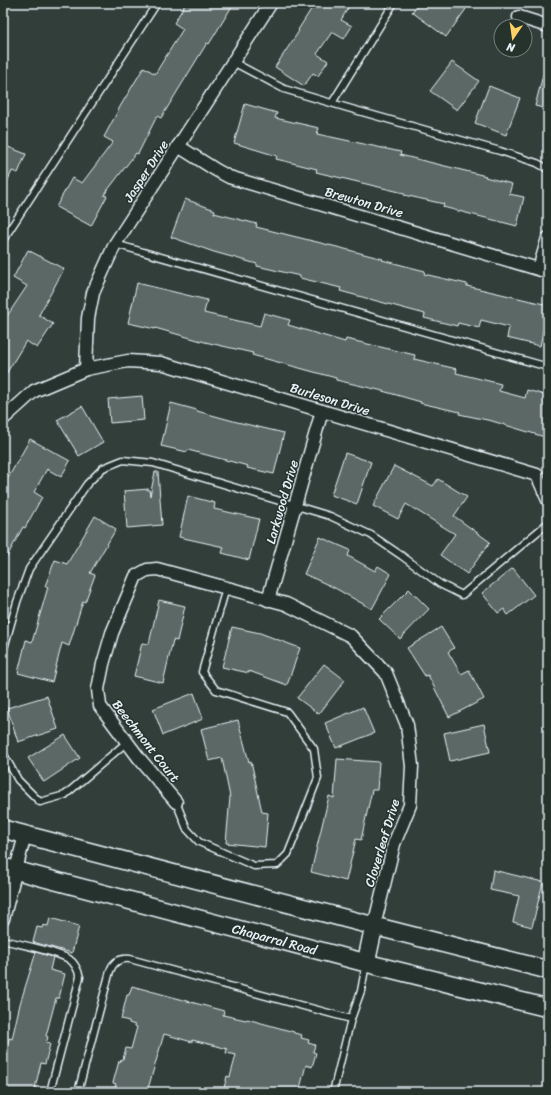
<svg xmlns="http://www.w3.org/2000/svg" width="551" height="1095" viewBox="0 0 551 1095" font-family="Sriracha,sans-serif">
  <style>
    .building { fill: #5c6865; stroke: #e8f1f8 }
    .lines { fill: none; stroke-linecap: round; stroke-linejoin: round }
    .lane-casing { stroke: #e8f1f8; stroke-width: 9 }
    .street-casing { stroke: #e8f1f8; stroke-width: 15 }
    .secondary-casing { stroke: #e8f1f8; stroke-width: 20 }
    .lane { stroke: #26332d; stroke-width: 6 }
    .street { stroke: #26332d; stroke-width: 12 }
    .secondary { stroke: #26332d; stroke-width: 17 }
    .labels { text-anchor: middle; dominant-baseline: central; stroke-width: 3; stroke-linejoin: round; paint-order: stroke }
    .street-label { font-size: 13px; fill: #e8f1f8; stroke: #26332d }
  </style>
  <rect width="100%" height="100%" fill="#323e39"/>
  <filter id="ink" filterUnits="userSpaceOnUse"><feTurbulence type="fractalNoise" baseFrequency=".025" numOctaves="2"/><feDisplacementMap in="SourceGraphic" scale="8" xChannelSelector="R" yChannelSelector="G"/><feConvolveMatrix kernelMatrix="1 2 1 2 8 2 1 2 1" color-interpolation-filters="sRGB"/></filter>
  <g filter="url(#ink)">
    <g class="building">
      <path d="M 186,3 L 234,3 L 209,44 L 207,43 L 161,118 L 157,116 L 138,154 L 136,153 L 104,195 L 107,196 L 91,226 L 56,207 L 72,178 L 82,183 L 113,142 L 104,137 L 121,105 L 144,67 L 155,74 L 183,29 L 174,23 Z"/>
      <path d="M 315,3 L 351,3 L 341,20 L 352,26 L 344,39 L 332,32 L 317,54 L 328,61 L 318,76 L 313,73 L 304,86 L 275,67 L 299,31 L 298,30 Z"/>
      <path d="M 419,3 L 457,3 L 466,9 L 446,37 L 412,12 Z"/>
      <path d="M 452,62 L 479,81 L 457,110 L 430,91 Z"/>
      <path d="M 544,71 L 548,71 L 548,109 L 535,106 Z"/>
      <path d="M 489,86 L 520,98 L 506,135 L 475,123 Z"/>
      <path d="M 245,104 L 277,113 L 275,118 L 319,128 L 317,134 L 401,152 L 400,155 L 486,176 L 485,177 L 512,184 L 509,194 L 524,197 L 517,226 L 443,207 L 444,204 L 404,195 L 404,193 L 316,172 L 317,169 L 276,159 L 277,156 L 234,143 Z"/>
      <path d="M 3,145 L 26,154 L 18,173 L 12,171 L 3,191 Z"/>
      <path d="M 185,199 L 215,210 L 214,213 L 257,224 L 256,227 L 341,248 L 383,259 L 382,260 L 425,271 L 424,274 L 467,284 L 467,286 L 548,305 L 540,346 L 507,338 L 509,327 L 481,320 L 479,328 L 458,323 L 457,326 L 424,318 L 425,314 L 340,291 L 341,288 L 300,278 L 300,276 L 257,266 L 257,264 L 214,252 L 171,237 Z"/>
      <path d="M 28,250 L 64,269 L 39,315 L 53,324 L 37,348 L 26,341 L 3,379 L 3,322 L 27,286 L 13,278 Z"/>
      <path d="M 137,283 L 207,300 L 204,313 L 260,326 L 264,313 L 290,320 L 288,325 L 345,342 L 346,339 L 389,349 L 415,355 L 414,359 L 457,369 L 456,373 L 501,384 L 499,391 L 525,398 L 527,390 L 548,396 L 548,438 L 492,421 L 459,414 L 460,412 L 420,403 L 421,402 L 379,390 L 336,380 L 336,378 L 252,355 L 253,353 L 205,342 L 155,328 L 155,329 L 128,323 Z"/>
      <path d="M 142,396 L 144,420 L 110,423 L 108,399 Z"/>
      <path d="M 171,403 L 197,410 L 197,411 L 237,422 L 284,433 L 274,474 L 247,468 L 248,466 L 188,450 L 187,452 L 161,446 Z"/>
      <path d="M 82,406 L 103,442 L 79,456 L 57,420 Z"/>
      <path d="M 30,439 L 70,461 L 61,477 L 47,469 L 34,492 L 42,497 L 25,528 L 23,527 L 3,564 L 3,475 L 8,478 Z"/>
      <path d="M 345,453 L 371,462 L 357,504 L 331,495 Z"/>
      <path d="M 394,466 L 433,486 L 438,479 L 467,497 L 454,516 L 490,542 L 467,574 L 440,555 L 455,534 L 406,504 L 398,519 L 373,506 Z"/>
      <path d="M 155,472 L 158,472 L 162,525 L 127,528 L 124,491 L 149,489 L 150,496 Z"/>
      <path d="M 188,496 L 215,503 L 214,509 L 259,519 L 249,560 L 222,553 L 224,547 L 179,537 Z"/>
      <path d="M 95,516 L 116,529 L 90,573 L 95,575 L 85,602 L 83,601 L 69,646 L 62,643 L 52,682 L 18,673 L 26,640 L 32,642 L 48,587 L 45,586 L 55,560 L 67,564 Z"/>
      <path d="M 320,537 L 350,550 L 348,556 L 375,571 L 378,566 L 391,574 L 372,609 L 333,587 L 304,574 Z"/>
      <path d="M 513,568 L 534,595 L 508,615 L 504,609 L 498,613 L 482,593 Z"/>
      <path d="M 409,589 L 429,609 L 400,639 L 379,619 Z"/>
      <path d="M 159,600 L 185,606 L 177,641 L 173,640 L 163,683 L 134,676 L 142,643 L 149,644 Z"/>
      <path d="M 232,627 L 260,633 L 300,648 L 287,685 L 249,671 L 249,673 L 222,667 Z"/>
      <path d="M 441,627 L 454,648 L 448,652 L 461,674 L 469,670 L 484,699 L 449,717 L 428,675 L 425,676 L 407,648 Z"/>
      <path d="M 324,664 L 345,680 L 319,714 L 297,698 Z"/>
      <path d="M 194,693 L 203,719 L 163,735 L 153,709 Z"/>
      <path d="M 47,696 L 58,729 L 18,742 L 7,708 Z"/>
      <path d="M 363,707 L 374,733 L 336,748 L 325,723 Z"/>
      <path d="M 238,720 L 249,762 L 251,761 L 262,812 L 268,813 L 265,847 L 226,843 L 230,797 L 222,758 L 209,761 L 201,729 Z"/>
      <path d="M 484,724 L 490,752 L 450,761 L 444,733 Z"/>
      <path d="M 65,735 L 80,758 L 44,782 L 28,758 Z"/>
      <path d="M 337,759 L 379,762 L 377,790 L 372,790 L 361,840 L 356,839 L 346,881 L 311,872 L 329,796 L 334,798 Z"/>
      <path d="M 493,870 L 543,882 L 532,927 L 513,922 L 519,896 L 490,890 Z"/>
      <path d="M 50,918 L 79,926 L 72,953 L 33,942 L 37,927 L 42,928 L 43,925 L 48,926 Z"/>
      <path d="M 36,952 L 53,957 L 50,970 L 65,974 L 59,998 L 56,998 L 46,1036 L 48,1037 L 46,1043 L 50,1044 L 45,1064 L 41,1063 L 34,1092 L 16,1092 L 3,1089 L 3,1061 L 9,1038 L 12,1039 L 20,1004 Z"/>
      <path d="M 132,986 L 224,1011 L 223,1015 L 246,1020 L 247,1019 L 294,1032 L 294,1033 L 302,1035 L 301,1038 L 309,1040 L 308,1043 L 315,1045 L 313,1052 L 316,1053 L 312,1067 L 306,1065 L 299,1092 L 223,1092 L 227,1076 L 230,1077 L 236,1055 L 226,1053 L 227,1049 L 217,1046 L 192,1040 L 192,1042 L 164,1034 L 147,1092 L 114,1092 L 116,1084 L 113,1083 L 119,1061 L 120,1062 L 121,1059 L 123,1059 L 126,1048 L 131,1049 L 137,1027 L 135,1026 L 135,1025 L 129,1023 L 129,1021 L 121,1019 L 127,995 L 129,995 Z"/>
    </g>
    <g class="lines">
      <g class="lane-casing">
        <g id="lane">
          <path d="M 233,62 L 284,89 L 348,108 L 500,151 L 537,163 L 548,169"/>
          <path d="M 332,103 L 394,3"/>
          <path d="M 3,240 L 157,3"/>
          <path d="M 115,244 L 548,367"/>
          <path d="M 3,652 L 17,602 L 29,569 L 87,484 L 103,468 L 123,460 L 153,463 L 330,516 L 371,535 L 402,556 L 440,584 L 462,595 L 548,523"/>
          <path d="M 3,753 L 18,780 L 40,802 L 65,795 L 127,742"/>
          <path d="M 176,802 L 187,829 L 199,842 L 254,866 L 277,865 L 288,854 L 318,778 L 314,749 L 287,712 L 216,690 L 202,672 L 226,588"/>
          <path d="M 3,940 C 22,945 52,950 69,959 C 75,963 78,970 80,977 L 50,1092"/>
          <path d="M 78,1092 L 110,971 C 113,962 120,958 130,959 L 351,1019"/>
          <path d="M 333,1092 L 351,1019 L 361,991 L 366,964"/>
        </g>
      </g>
      <g class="street-casing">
        <g id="street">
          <path d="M 519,17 L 548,26"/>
          <path d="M 178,146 L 216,170 L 229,177 L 548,272"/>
          <path d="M 539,269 L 548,238"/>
          <path d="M 86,369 L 88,318 L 93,293 L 115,244 L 271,3"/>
          <path d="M 3,419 L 34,391 L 86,369 L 128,361 L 161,363 L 537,475 L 548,500"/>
          <path d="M 268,600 L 322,411"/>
          <path d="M 176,802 L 139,758 L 100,706 L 98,689 L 103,664 L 112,633 L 136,576 L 147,570 L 157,569 L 286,604 L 351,636 L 386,673 L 407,725 L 412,766 L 410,805 L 394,844 L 374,926"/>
          <path d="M 3,919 L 25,835"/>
        </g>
      </g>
      <g class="secondary-casing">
        <g id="secondary">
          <path d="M 3,829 L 374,926 L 548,970"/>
          <path id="s1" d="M 3,867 L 366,963 L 548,1008"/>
          <path d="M 366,963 L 374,926"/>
        </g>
      </g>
      <use href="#lane" class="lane"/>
      <use href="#street" class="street"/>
      <use href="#secondary" class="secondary"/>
    </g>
  </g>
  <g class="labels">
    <g class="street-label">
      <text transform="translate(146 171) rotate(-57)">Jasper Drive</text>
      <text transform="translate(364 202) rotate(16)">Brewton Drive</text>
      <text transform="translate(330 399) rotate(17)">Burleson Drive</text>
      <text transform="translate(282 502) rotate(-74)">Larkwood Drive</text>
      <text transform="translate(146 741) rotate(52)">Beechmont Court</text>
      <text transform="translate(382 843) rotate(-73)">Cloverleaf Drive</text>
      <text stroke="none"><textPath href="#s1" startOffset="281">Chaparral Road</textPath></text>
    </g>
  </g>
  <rect width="551" height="1095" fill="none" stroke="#26332d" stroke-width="16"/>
  <rect x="8" y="8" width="535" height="1079" fill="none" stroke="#e8f1f8" stroke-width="1.5" filter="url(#ink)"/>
  <g transform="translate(513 38) rotate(193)"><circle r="19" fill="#26332d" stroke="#747f7e"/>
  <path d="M0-3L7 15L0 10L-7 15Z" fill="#ffd166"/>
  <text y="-6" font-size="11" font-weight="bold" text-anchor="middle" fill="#e8f1f8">N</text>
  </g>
</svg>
